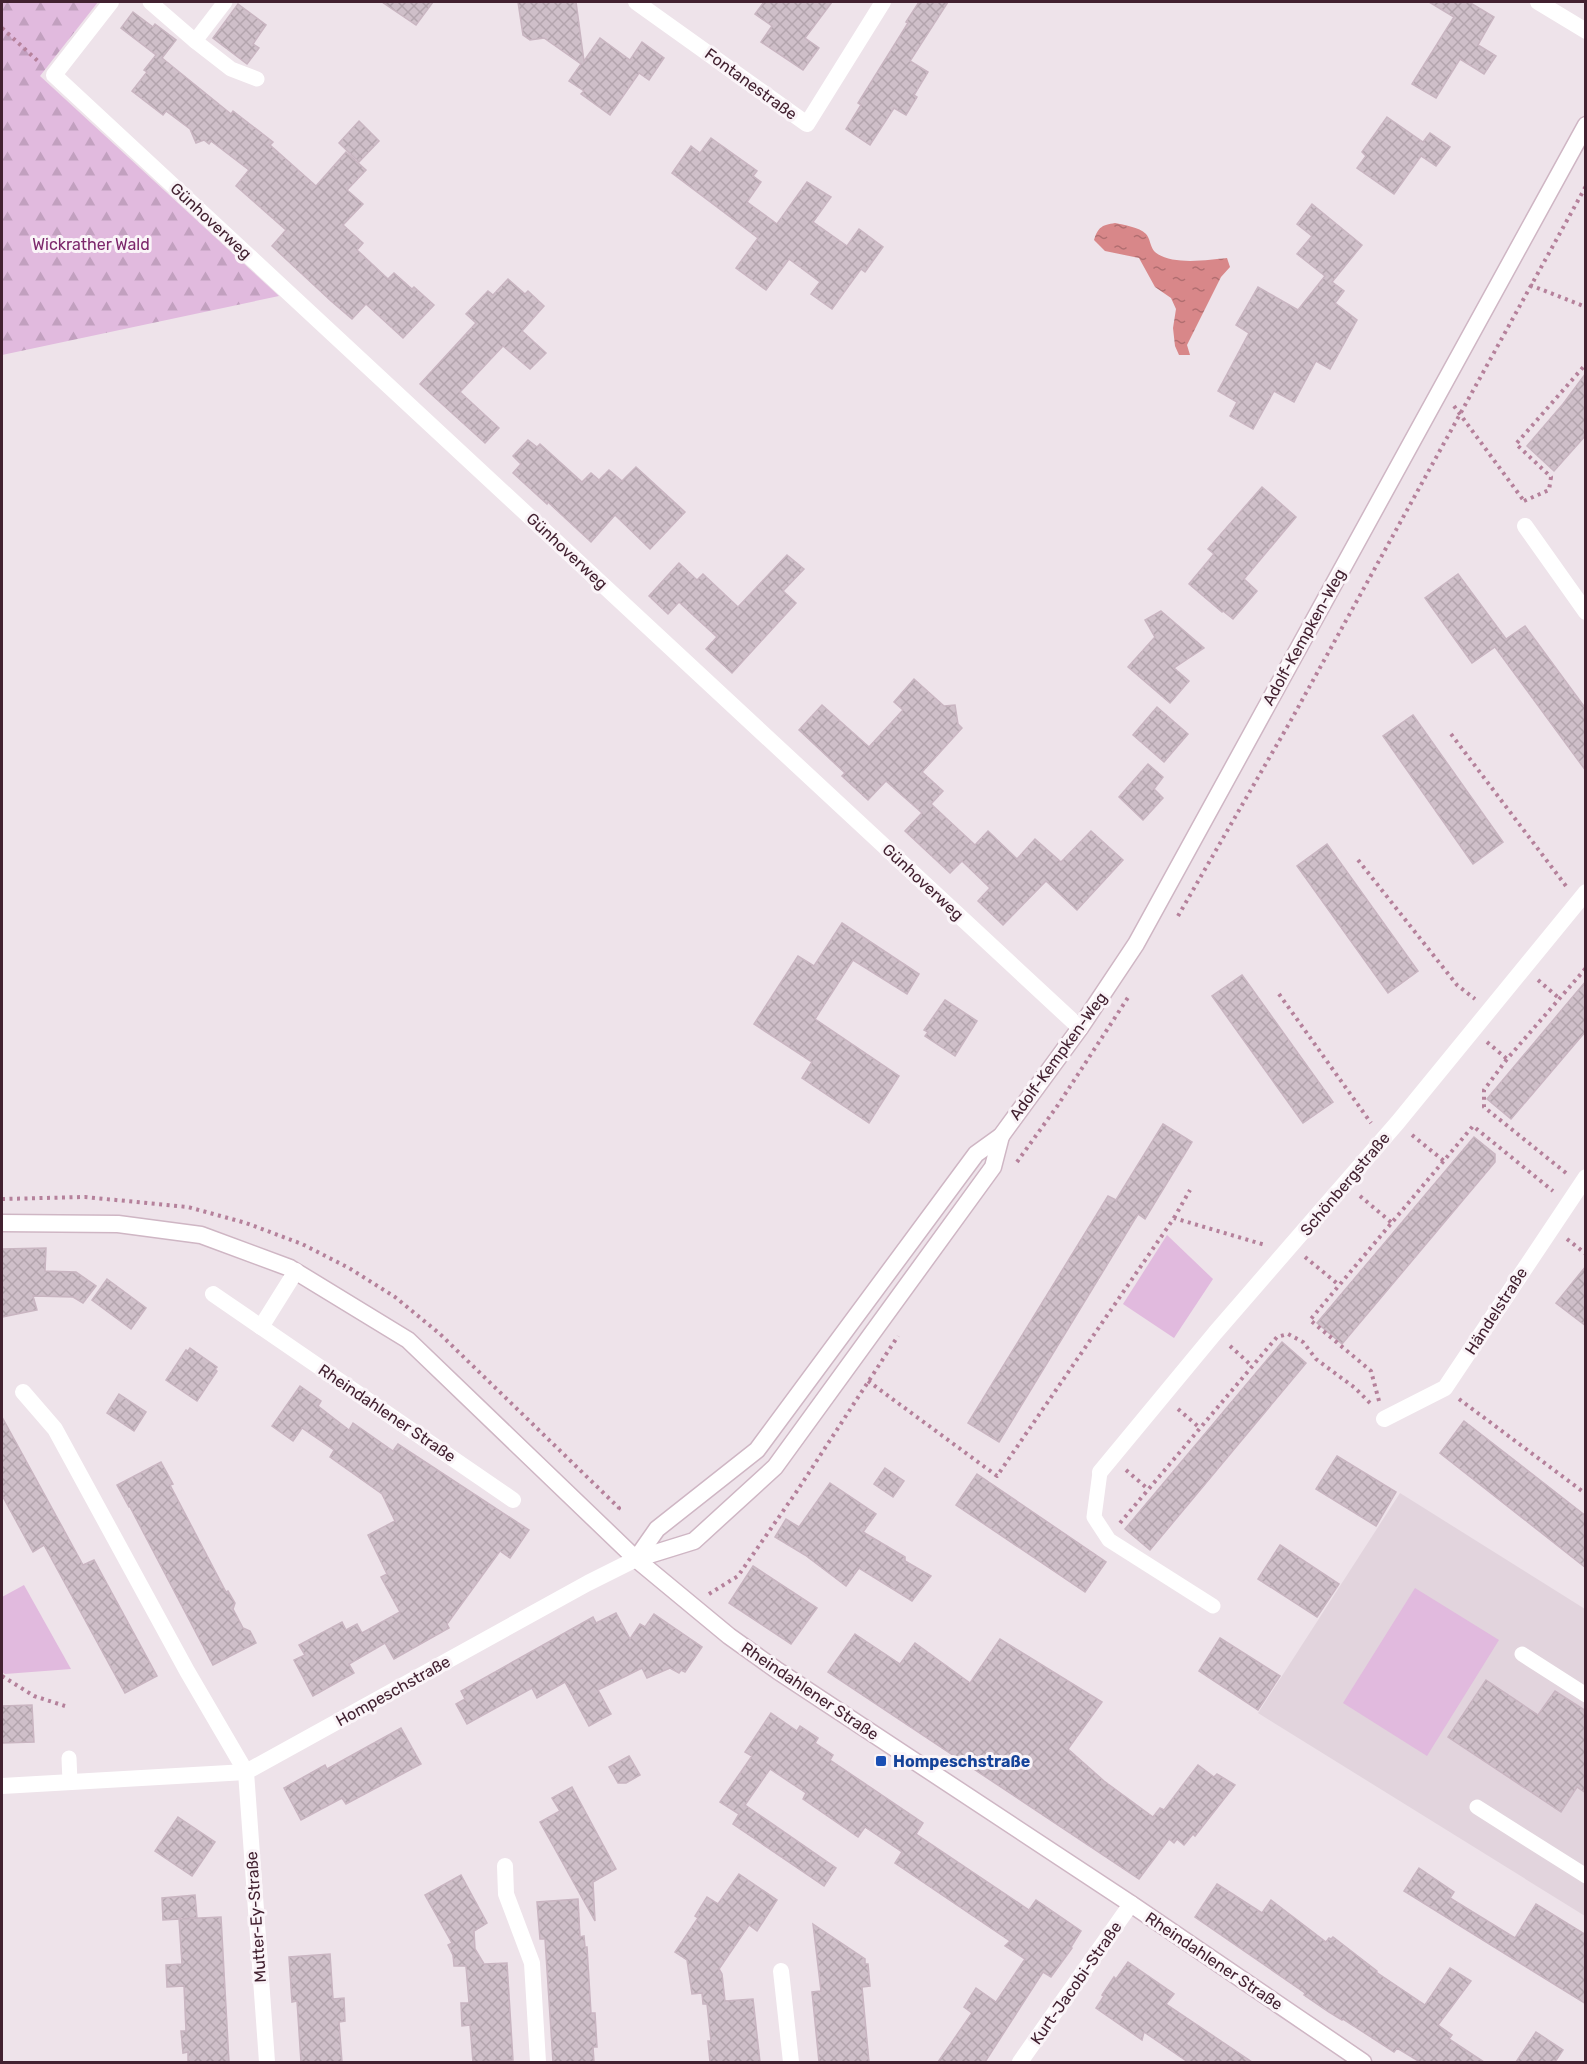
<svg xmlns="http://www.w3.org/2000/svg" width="1587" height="2064" viewBox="0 0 1587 2064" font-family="Rubik,sans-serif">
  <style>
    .built { fill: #e2d4dd }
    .forest { fill: url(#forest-firs) }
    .green { fill: #e1bade }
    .water { fill: url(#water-ripples) }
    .building { fill: url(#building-cross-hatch); stroke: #c9b5c1; stroke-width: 1.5 }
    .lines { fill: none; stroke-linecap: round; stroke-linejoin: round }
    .secondary-casing { stroke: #cfb6c4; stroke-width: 19 }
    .path { stroke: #b5819b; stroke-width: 4; stroke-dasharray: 3 4.5; stroke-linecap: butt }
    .service { stroke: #fff; stroke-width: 15 }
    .minor { stroke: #fff; stroke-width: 16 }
    .secondary { stroke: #fff; stroke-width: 16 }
    .transit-dot { fill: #1a4fb4; stroke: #faf4f8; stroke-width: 2 }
    .labels { text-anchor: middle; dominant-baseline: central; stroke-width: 6; stroke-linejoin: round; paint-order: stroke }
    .street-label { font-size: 16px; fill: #422130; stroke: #faf4f8 }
    .park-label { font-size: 16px; fill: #7c276b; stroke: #faf4f8 }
    .transit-label { font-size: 16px; font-weight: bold; fill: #164399; stroke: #faf4f8; text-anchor: start }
  </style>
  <defs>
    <pattern id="forest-firs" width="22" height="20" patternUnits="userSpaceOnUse" patternTransform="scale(1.5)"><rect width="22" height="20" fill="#e1bade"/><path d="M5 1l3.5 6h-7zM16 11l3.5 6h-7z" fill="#c2a0bf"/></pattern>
    <pattern id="water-ripples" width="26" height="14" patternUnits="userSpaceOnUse" patternTransform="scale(1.5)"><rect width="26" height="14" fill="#d88789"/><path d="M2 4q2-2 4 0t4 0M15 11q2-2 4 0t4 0" fill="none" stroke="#b16e70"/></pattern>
    <pattern id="building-cross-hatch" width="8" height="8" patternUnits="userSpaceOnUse" patternTransform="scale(1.5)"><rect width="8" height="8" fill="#cfbfc9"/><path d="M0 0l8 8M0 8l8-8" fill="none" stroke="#b3a4ad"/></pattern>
  </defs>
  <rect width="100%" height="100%" fill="#eee3ea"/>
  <path class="built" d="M 1400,1493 L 1585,1609 L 1585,1916 L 1258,1713 Z"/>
  <path class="forest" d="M 2,2 L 98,2 L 40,76 L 279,296 L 2,355 Z"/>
  <g class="green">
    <path d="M 1167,1235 L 1213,1279 L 1174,1338 L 1123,1304 Z"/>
    <path d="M 24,1585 L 71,1669 L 5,1674 L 2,1672 L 2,1597 Z"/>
    <path d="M 1415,1588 L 1499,1640 L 1427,1756 L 1343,1703 Z"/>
  </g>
  <path class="water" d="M 1115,223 C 1124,225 1139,227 1146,234 C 1150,238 1150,246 1154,251 C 1169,266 1208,260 1227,258 L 1230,267 L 1221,277 L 1187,345 L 1190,355 L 1179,355 L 1175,346 L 1173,328 L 1176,309 L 1171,298 L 1155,287 L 1139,258 L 1105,251 L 1094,240 C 1098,227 1102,225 1115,223 Z"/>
  <g class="building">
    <path d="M 382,2 L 433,2 L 416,25 Z"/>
    <path d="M 518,2 L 576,2 L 584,61 L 600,38 L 630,60 L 642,42 L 664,58 L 649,80 L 639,73 L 610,115 L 581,94 L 584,91 L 569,81 L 581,64 L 544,38 L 530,40 L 523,35 Z"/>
    <path d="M 764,2 L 832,2 L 805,38 L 819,48 L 803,70 L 761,42 L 772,26 L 755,14 Z"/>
    <path d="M 919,2 L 948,2 L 910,61 L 928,72 L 914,95 L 917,97 L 906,115 L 894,108 L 870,145 L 846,129 L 861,105 L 858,103 L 908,23 L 906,22 Z"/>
    <path d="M 1429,2 L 1469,2 L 1494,17 L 1478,45 L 1496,56 L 1484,74 L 1460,59 L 1436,98 L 1412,84 L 1454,17 Z"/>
    <path d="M 238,4 L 266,25 L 253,44 L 259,48 L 247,64 L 213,38 Z"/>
    <path d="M 133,12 L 153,27 L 155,24 L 176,40 L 162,58 L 231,114 L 233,111 L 273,142 L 270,145 L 316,186 L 346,152 L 366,170 L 347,190 L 363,204 L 343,225 L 363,243 L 357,250 L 388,279 L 394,273 L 412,289 L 414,287 L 434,305 L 403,338 L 366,304 L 352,319 L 331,301 L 272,246 L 286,230 L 236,186 L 249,170 L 211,141 L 209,144 L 204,140 L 196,143 L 190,129 L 166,111 L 163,115 L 132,91 L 147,72 L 144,70 L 156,55 L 121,28 Z"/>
    <path d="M 1387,117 L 1423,142 L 1430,133 L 1450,147 L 1436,166 L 1421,156 L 1394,194 L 1357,168 L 1366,156 L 1362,152 Z"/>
    <path d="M 359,121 L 379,141 L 359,162 L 339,143 Z"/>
    <path d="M 711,138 L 757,171 L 753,176 L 761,182 L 747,202 L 777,224 L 807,182 L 831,197 L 813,222 L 847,246 L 859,229 L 883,247 L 865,272 L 861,269 L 832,309 L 811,294 L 820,282 L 789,259 L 766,290 L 736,268 L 758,238 L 672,173 L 691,146 L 700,153 Z"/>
    <path d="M 1312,204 L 1362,245 L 1332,282 L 1344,291 L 1335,303 L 1357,320 L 1330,369 L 1316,361 L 1294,402 L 1274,391 L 1253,429 L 1230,416 L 1237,402 L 1218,391 L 1249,333 L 1236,325 L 1258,287 L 1298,310 L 1325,276 L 1297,254 L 1312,236 L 1297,224 Z"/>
    <path d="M 508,279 L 525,294 L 528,291 L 544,306 L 522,331 L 546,353 L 530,369 L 503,346 L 460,392 L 499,428 L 485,443 L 420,384 L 476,323 L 466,314 L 488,291 L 493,295 Z"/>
    <path d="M 1586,373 L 1586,435 L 1554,471 L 1527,446 L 1563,404 Z"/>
    <path d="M 528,440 L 537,447 L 540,444 L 582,482 L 591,473 L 599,480 L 609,470 L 622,481 L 636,467 L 685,512 L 650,549 L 615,515 L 591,542 L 548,502 L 547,504 L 513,473 L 521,464 L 513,456 Z"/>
    <path d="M 1262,487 L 1296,517 L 1244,579 L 1257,591 L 1233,619 L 1223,611 L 1222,612 L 1189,584 L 1214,554 L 1208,549 Z"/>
    <path d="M 787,555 L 804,569 L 783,591 L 796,603 L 732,673 L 706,649 L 717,637 L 695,617 L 679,602 L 668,614 L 649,596 L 679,563 L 697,580 L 703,574 L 738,607 Z"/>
    <path d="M 1458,574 L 1506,639 L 1525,626 L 1586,709 L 1586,771 L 1495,647 L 1472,663 L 1425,598 Z"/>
    <path d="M 1161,611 L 1204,648 L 1174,668 L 1189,681 L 1170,703 L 1128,667 L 1155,637 L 1145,620 Z"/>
    <path d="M 914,679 L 944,706 L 955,705 L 958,724 L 962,728 L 922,772 L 943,791 L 931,804 L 975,845 L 988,831 L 1017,859 L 1035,839 L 1061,862 L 1091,831 L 1123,860 L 1077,910 L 1046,881 L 1003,925 L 978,901 L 990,888 L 962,861 L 950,873 L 905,831 L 922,813 L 886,781 L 868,800 L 842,776 L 845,773 L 799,730 L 822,705 L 869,747 L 903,710 L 894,702 Z"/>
    <path d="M 1157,707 L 1188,734 L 1164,762 L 1133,735 Z"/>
    <path d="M 1413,715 L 1503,842 L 1473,864 L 1383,736 Z"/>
    <path d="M 1148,764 L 1163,777 L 1154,789 L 1163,798 L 1143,820 L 1119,797 Z"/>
    <path d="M 1327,844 L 1418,971 L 1388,993 L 1297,866 Z"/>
    <path d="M 842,923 L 919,974 L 907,994 L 853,960 L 815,1019 L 899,1076 L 869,1123 L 802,1078 L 812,1062 L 754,1024 L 798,956 L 814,966 Z"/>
    <path d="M 1242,975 L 1333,1102 L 1303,1123 L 1212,996 Z"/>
    <path d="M 1586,981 L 1586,1031 L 1511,1119 L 1487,1099 Z"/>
    <path d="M 945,1000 L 977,1021 L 955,1056 L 925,1036 L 928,1032 L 924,1030 Z"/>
    <path d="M 1163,1124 L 1192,1142 L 1145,1219 L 1138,1214 L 999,1442 L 968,1423 L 1108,1196 L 1116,1200 Z"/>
    <path d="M 1474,1137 L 1495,1154 L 1495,1162 L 1342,1344 L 1317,1323 Z"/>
    <path d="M 46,1248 L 45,1271 L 76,1272 L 96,1286 L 83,1303 L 73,1297 L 33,1296 L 37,1310 L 2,1317 L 2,1249 Z"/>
    <path d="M 1586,1266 L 1586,1326 L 1556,1303 Z"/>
    <path d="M 107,1279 L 146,1308 L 131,1329 L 92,1300 Z"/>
    <path d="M 1282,1342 L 1306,1363 L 1150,1550 L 1125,1529 Z"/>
    <path d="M 190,1348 L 217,1367 L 215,1369 L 217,1371 L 197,1401 L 166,1380 L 186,1350 L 188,1351 Z"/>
    <path d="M 300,1386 L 321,1401 L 318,1406 L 349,1430 L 353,1423 L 393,1451 L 398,1444 L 529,1530 L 510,1558 L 500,1551 L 447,1624 L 449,1628 L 394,1659 L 385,1643 L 349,1664 L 354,1673 L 313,1696 L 294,1660 L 305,1655 L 299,1645 L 342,1622 L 346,1630 L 357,1624 L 362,1633 L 400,1612 L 381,1577 L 387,1574 L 368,1535 L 395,1521 L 382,1494 L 330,1457 L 334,1450 L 302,1428 L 293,1441 L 272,1426 Z"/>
    <path d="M 119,1394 L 146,1412 L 134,1431 L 107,1413 Z"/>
    <path d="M 2,1417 L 83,1565 L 94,1560 L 157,1676 L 125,1693 L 44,1545 L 33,1552 L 2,1495 Z"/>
    <path d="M 1464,1421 L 1586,1516 L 1586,1568 L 1440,1453 Z"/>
    <path d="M 1337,1456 L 1396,1492 L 1376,1526 L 1316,1489 Z"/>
    <path d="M 161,1462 L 173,1484 L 170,1485 L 226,1592 L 228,1591 L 235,1603 L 233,1609 L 243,1628 L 250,1631 L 256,1643 L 213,1665 L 130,1507 L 129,1507 L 117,1485 Z"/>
    <path d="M 885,1468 L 904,1481 L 893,1497 L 874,1484 Z"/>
    <path d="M 977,1474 L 1106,1562 L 1085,1592 L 956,1505 Z"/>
    <path d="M 830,1483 L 876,1514 L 863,1532 L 905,1557 L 905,1561 L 931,1576 L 912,1601 L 859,1568 L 846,1586 L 805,1555 L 775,1537 L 786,1519 L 799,1527 Z"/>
    <path d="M 1280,1545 L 1339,1584 L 1317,1617 L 1258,1579 Z"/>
    <path d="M 753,1566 L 817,1608 L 791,1644 L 729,1603 Z"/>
    <path d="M 616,1613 L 630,1639 L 640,1624 L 645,1627 L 654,1614 L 702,1647 L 685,1672 L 681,1670 L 679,1673 L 670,1668 L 647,1678 L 642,1668 L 598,1690 L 611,1714 L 589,1726 L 565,1682 L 537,1698 L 532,1688 L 467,1724 L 456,1704 L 465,1699 L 461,1691 L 593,1617 L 596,1623 Z"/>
    <path d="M 855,1634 L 900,1664 L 915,1643 L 970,1683 L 1000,1639 L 1102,1702 L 1068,1749 L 1104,1781 L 1153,1817 L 1160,1808 L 1164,1810 L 1198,1765 L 1214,1777 L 1217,1774 L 1235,1785 L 1195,1836 L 1193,1834 L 1184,1845 L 1177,1839 L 1174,1843 L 1169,1839 L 1139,1879 L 828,1672 Z"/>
    <path d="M 1220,1638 L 1280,1676 L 1258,1710 L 1199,1671 Z"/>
    <path d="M 1486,1680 L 1538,1715 L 1555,1691 L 1586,1711 L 1586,1793 L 1577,1787 L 1561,1812 L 1448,1737 Z"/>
    <path d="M 32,1705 L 34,1742 L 2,1743 L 2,1706 Z"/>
    <path d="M 771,1713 L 797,1731 L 800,1726 L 818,1738 L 815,1743 L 833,1755 L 830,1760 L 923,1823 L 916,1834 L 1029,1910 L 1036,1900 L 1081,1931 L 1071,1947 L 1072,1948 L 1051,1977 L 1043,1972 L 985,2062 L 938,2062 L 972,2013 L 964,2007 L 976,1988 L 996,2002 L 1025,1959 L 1005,1946 L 1010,1941 L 895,1863 L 902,1852 L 865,1827 L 858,1837 L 803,1799 L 806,1793 L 770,1769 L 745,1805 L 836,1868 L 824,1886 L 733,1824 L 739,1814 L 720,1802 L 752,1756 L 745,1752 Z"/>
    <path d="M 401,1728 L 421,1764 L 346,1804 L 342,1798 L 301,1820 L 284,1788 L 325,1765 L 327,1769 Z"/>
    <path d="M 629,1756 L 640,1775 L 626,1783 L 618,1783 L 609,1767 Z"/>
    <path d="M 572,1787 L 616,1869 L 593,1882 L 595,1921 L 540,1822 L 560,1811 L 552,1798 Z"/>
    <path d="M 178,1817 L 215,1842 L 192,1876 L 155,1851 Z"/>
    <path d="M 1419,1868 L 1454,1892 L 1450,1898 L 1515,1938 L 1536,1904 L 1586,1935 L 1586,2004 L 1404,1891 Z"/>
    <path d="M 739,1874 L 777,1900 L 757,1931 L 749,1925 L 719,1969 L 722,1974 L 725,2001 L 753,1999 L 760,2062 L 710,2062 L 708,2041 L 711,2041 L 707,2004 L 703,2004 L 702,1993 L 692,1994 L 687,1960 L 675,1952 L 698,1918 L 695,1916 L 707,1897 L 718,1904 Z"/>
    <path d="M 461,1875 L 487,1923 L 474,1931 L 475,1949 L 484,1964 L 507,1963 L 513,2060 L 473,2062 L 470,2025 L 462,2026 L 461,2003 L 469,2003 L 466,1966 L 454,1966 L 453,1955 L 448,1945 L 452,1943 L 425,1895 Z"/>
    <path d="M 1217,1884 L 1262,1913 L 1271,1900 L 1326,1942 L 1329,1938 L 1331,1939 L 1333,1937 L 1377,1971 L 1376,1972 L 1425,2005 L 1450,1968 L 1471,1981 L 1438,2025 L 1452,2035 L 1449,2039 L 1484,2062 L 1420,2062 L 1397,2048 L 1394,2052 L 1343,2019 L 1342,2020 L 1329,2012 L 1304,1995 L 1305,1993 L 1195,1917 Z"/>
    <path d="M 195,1895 L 197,1918 L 163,1920 L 162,1898 Z"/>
    <path d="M 578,1899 L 580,1937 L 584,1936 L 585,1947 L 587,1947 L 591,2013 L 595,2013 L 597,2047 L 593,2047 L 594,2062 L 553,2062 L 545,1939 L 540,1939 L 537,1902 Z"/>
    <path d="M 221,1917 L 229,2062 L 188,2062 L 188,2052 L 183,2053 L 181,2031 L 186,2031 L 184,1986 L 167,1987 L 166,1965 L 182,1964 L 179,1919 Z"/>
    <path d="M 813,1924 L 865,1959 L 865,1964 L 868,1964 L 870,1986 L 862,1987 L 869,2062 L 819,2062 L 812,1992 L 821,1991 Z"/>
    <path d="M 330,1954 L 333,1999 L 344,1998 L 345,2021 L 339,2022 L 342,2062 L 301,2062 L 297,2001 L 292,2002 L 289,1957 Z"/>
    <path d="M 1128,1962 L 1174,1994 L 1166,2004 L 1252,2062 L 1188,2062 L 1144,2032 L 1142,2040 L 1096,2008 L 1104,1996 L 1102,1995 L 1114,1977 L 1116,1979 Z"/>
    <path d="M 1536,2032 L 1563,2050 L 1555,2062 L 1516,2062 Z"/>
  </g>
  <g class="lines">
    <g class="secondary-casing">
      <g id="secondary">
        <path d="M 2,1223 L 118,1224 L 201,1235 L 290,1268 L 408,1340 L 636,1559 L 729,1636 L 778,1671 L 1131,1904 L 1363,2062"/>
        <path d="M 636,1559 L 657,1529 L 757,1450 L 976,1154 L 1001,1136 L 1080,1028 L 1136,944 L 1586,125"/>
        <path d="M 636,1559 L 694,1541 L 775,1467 L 993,1167 L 1001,1136"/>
      </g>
    </g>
    <g class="path">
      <path d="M 2,28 L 40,63"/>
      <path d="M 1530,285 L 1586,307"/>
      <path d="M 1454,406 L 1524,501"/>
      <path d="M 1524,501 L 1549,490 L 1551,477 L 1516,444 L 1586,364"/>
      <path d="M 1451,734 L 1566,886"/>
      <path d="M 1358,860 L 1457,985 L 1475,999"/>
      <path d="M 1178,916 L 1290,722 L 1586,186"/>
      <path d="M 1538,980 L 1560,999"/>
      <path d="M 1279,994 L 1371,1123"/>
      <path d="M 1487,1042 L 1507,1059"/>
      <path d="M 1412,1135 L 1444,1161"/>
      <path d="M 1017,1162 L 1058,1105 L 1129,996"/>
      <path d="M 1566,1173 L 1484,1107 L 1484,1090 L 1507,1059 L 1586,968"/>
      <path d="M 1360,1196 L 1392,1223"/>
      <path d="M 2,1199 L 85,1197 L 188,1207 L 246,1223 L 302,1244 L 349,1268 L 395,1297 L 440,1334 L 619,1508 L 616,1511"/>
      <path d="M 1174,1218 L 1190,1190"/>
      <path d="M 1567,1239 L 1586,1254"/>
      <path d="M 1305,1257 L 1339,1285"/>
      <path d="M 1230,1346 L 1252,1366"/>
      <path d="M 868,1381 L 997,1476 L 1174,1218 L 1265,1245"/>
      <path d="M 1459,1399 L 1586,1494"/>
      <path d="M 1379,1401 L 1371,1371 L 1310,1320 L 1473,1126 L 1553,1191"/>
      <path d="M 1178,1409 L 1200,1428"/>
      <path d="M 1126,1470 L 1148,1489"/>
      <path d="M 1120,1523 L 1277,1337 L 1288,1334 L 1303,1342 L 1316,1359 L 1355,1388 L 1371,1404"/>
      <path d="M 709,1594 L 738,1576 L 797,1491 L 898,1336"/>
      <path d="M 2,1676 L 34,1696 L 65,1706"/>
    </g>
    <g class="service">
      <path d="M 150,2 L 195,41 L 231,69 L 257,79"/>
      <path d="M 195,41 L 225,2"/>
      <path d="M 1100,1472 L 1094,1517 L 1109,1540 L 1213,1606"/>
      <path d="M 1522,1654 L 1586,1695"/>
      <path d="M 69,1758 L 70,1782"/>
      <path d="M 1477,1807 L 1586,1876"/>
    </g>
    <g class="minor">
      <path d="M 111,2 L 54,75 L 1080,1028"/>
      <path d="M 636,2 L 807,124 L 883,2"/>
      <path d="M 1538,2 L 1586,31"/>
      <path d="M 1525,526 L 1586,612"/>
      <path d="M 213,1294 L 513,1500"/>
      <path d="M 261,1327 L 296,1271"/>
      <path d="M 23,1392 L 55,1429 L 187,1671 L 246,1772 L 267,2062"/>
      <path d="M 1384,1419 L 1445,1388 L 1586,1177"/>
      <path d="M 1100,1472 L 1215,1333 L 1398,1122 L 1586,892"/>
      <path d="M 2,1786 L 246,1772 L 588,1583 L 636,1559"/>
      <path d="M 505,1866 L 506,1894 L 532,1963 L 538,2062"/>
      <path d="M 781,1971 L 791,2062"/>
      <path d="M 1020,2062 L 1131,1904"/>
    </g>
    <use href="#secondary" class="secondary"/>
  </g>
  <rect class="transit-dot" x="875" y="1755" width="12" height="12" rx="3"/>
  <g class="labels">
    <g class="street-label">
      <text transform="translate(751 84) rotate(36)">Fontanestraße</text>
      <text transform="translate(211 221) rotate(43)">Günhoverweg</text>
      <text transform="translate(567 551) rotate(43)">Günhoverweg</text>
      <text transform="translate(1304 637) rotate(-61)">Adolf-Kempken-Weg</text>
      <text transform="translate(923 882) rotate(43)">Günhoverweg</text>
      <text transform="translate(1058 1056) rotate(-54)">Adolf-Kempken-Weg</text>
      <text transform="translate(1345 1184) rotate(-50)">Schönbergstraße</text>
      <text transform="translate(1496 1311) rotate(-57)">Händelstraße</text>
      <text transform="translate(387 1413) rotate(34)">Rheindahlener Straße</text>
      <text transform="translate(393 1691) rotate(-29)">Hompeschstraße</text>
      <text transform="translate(810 1691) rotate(34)">Rheindahlener Straße</text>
      <text transform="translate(256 1917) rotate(-94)">Mutter-Ey-Straße</text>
      <text transform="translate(1214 1961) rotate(34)">Rheindahlener Straße</text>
      <text transform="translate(1076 1983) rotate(-55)">Kurt-Jacobi-Straße</text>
    </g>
    <g class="park-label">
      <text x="91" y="244">Wickrather Wald</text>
    </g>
    <g class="transit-label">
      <text x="893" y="1761">Hompeschstraße</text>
    </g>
  </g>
  <rect width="1587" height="2064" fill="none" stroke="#422130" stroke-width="6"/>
</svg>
